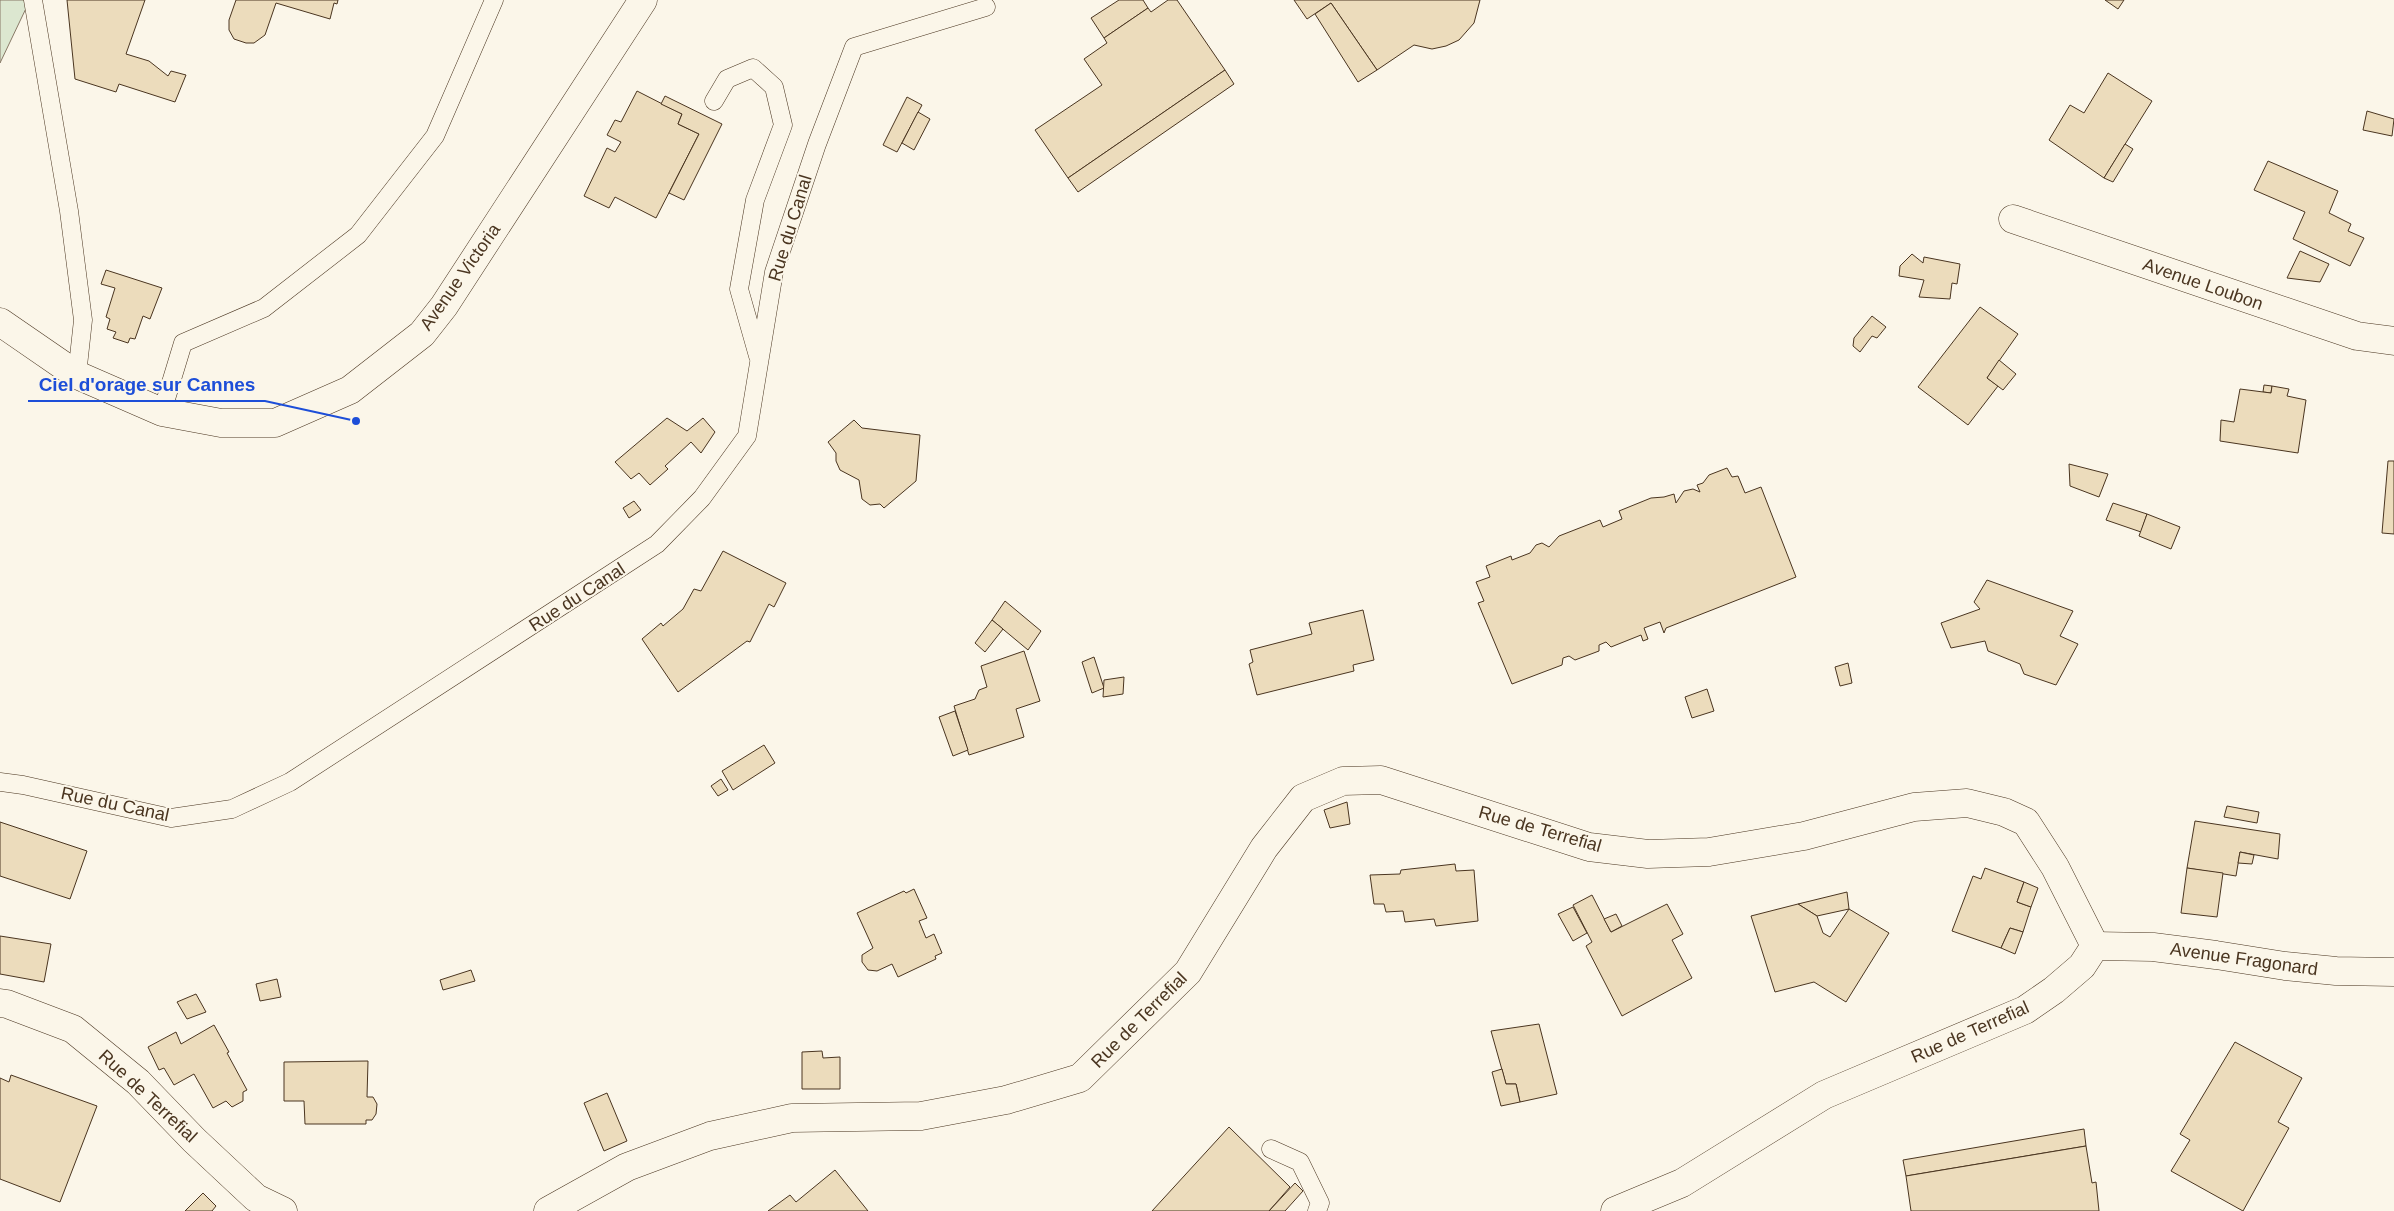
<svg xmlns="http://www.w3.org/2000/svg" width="2394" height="1211" viewBox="0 0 2394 1211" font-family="Arial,sans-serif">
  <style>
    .green { fill: #dce7d0; stroke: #887966 }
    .building { fill: #ecdcbc; stroke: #4a3520 }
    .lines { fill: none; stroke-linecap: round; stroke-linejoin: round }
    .lane-casing { stroke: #4a3520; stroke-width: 19 }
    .street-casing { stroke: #4a3520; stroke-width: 29 }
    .lane { stroke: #fbf6e9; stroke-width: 18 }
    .street { stroke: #fbf6e9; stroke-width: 28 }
    .labels { text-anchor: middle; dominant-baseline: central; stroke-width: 4; stroke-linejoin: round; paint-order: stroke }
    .street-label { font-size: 18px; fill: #4a3520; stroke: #fbf6e9 }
    .leader { fill: none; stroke: #1d4ed8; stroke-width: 2 }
    .callout-dot { fill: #1d4ed8; stroke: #fbf6e9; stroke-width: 2 }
    .callout-label { font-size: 19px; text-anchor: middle; font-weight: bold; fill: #1d4ed8; stroke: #fbf6e9; stroke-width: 4; stroke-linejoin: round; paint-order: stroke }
  </style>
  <rect width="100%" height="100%" fill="#fbf6e9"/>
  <path class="green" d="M 0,0 L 30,0 L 0,63 Z"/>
  <g class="building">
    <path d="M 67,0 L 145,0 L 126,54 L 149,61 L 168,76 L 171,71 L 186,75 L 175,102 L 119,84 L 116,92 L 75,79 Z"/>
    <path d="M 236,0 L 338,0 L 337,4 L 334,3 L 330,19 L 276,3 L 265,35 L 254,43 L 246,43 L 234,39 L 229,30 L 229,20 Z"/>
    <path d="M 1119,0 L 1143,0 L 1148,8 L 1104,38 L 1091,18 Z"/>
    <path d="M 1168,0 L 1177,0 L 1225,70 L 1068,178 L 1035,130 L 1102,85 L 1084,59 L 1107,43 L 1104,38 L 1148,8 L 1151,12 Z"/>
    <path d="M 1294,0 L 1480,0 L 1474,23 L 1459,40 L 1446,46 L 1432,49 L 1414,45 L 1377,70 L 1331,3 L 1307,19 Z"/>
    <path d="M 2105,0 L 2124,0 L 2118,9 Z"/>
    <path d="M 1331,3 L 1377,70 L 1358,82 L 1315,14 Z"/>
    <path d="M 1225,70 L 1234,84 L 1078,192 L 1068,178 Z"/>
    <path d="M 2108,73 L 2152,101 L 2104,178 L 2049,140 L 2070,105 L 2084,113 Z"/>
    <path d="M 637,91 L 682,114 L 678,124 L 699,134 L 656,218 L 615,197 L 609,208 L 584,196 L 607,148 L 615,152 L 621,142 L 607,135 L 615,120 L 621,122 Z"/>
    <path d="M 665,96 L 722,124 L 684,200 L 669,193 L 699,134 L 678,124 L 682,114 L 661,104 Z"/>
    <path d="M 907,97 L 922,105 L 897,152 L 883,145 Z"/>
    <path d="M 2367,111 L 2394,119 L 2392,136 L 2363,130 Z"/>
    <path d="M 918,112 L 930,119 L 914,150 L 902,143 Z"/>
    <path d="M 2125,144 L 2133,149 L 2113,182 L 2104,178 Z"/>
    <path d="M 2268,161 L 2338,191 L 2329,213 L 2351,224 L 2348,231 L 2364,238 L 2350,266 L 2293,239 L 2305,212 L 2254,190 Z"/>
    <path d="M 2300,251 L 2329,264 L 2320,282 L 2287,278 Z"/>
    <path d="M 1912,254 L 1923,263 L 1924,257 L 1960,264 L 1957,284 L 1952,283 L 1950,299 L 1919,297 L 1924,280 L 1899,276 L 1900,266 Z"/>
    <path d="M 106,270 L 162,288 L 150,319 L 143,316 L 135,339 L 130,338 L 128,343 L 113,338 L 116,332 L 107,329 L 110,319 L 106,317 L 115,288 L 101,284 Z"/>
    <path d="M 1980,307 L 2018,334 L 1987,378 L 1998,386 L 1968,425 L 1918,387 Z"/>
    <path d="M 1872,316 L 1886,327 L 1877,338 L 1872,336 L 1860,352 L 1853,346 L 1854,338 Z"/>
    <path d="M 1999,360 L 2016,374 L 2003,390 L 1987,378 Z"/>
    <path d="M 2264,385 L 2272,386 L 2271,393 L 2263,392 Z"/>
    <path d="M 2272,386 L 2289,389 L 2287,396 L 2306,400 L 2298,453 L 2220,441 L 2221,420 L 2234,422 L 2240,389 L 2271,393 Z"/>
    <path d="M 667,418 L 687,431 L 703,418 L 715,432 L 701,453 L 691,442 L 665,466 L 668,469 L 650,485 L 639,473 L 631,479 L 615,462 Z"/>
    <path d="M 854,420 L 862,428 L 920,435 L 916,481 L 884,508 L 880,504 L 870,505 L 862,499 L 859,480 L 840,470 L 836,461 L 836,453 L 828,442 Z"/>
    <path d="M 2388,461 L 2394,461 L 2394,534 L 2382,533 Z"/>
    <path d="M 2069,464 L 2108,474 L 2099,497 L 2070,486 Z"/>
    <path d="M 1727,468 L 1732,477 L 1738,476 L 1745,493 L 1761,487 L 1796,577 L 1666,628 L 1664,633 L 1660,622 L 1644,628 L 1648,639 L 1643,641 L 1641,635 L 1611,647 L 1606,642 L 1599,645 L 1599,651 L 1575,660 L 1569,656 L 1563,658 L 1562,665 L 1512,684 L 1478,603 L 1484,601 L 1476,582 L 1490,577 L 1486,566 L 1511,556 L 1512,560 L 1530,553 L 1536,545 L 1542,543 L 1549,547 L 1559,536 L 1600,520 L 1603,527 L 1622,519 L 1619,511 L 1651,498 L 1664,497 L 1674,494 L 1676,503 L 1684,491 L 1693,489 L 1700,492 L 1697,485 L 1703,483 L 1709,475 Z"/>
    <path d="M 634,501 L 641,510 L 629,518 L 623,508 Z"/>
    <path d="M 2113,503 L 2147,514 L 2141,532 L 2106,520 Z"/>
    <path d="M 2147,514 L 2180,527 L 2171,549 L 2139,536 Z"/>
    <path d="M 723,551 L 786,583 L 774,607 L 769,604 L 750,642 L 747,641 L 678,692 L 642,639 L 661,623 L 663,626 L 683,609 L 694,589 L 701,591 Z"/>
    <path d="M 1987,580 L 2073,611 L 2060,636 L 2078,644 L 2056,685 L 2024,674 L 2020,664 L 1988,651 L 1985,641 L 1951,648 L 1941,623 L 1980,609 L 1974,602 Z"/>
    <path d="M 1005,601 L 1041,631 L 1028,650 L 992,620 Z"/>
    <path d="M 1363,610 L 1374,660 L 1353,665 L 1354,671 L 1257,695 L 1249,664 L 1253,662 L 1250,650 L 1312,634 L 1309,623 Z"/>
    <path d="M 992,620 L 1003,629 L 985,652 L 975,643 Z"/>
    <path d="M 1024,651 L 1040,701 L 1016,709 L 1024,737 L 969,755 L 954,706 L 975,699 L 979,690 L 987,687 L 981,666 Z"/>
    <path d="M 1094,657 L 1104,688 L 1092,693 L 1082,662 Z"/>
    <path d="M 1848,663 L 1852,683 L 1840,686 L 1835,667 Z"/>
    <path d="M 1124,677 L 1123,694 L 1103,697 L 1104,680 Z"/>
    <path d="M 1707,689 L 1714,711 L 1692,718 L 1685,697 Z"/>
    <path d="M 955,711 L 968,750 L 953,756 L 939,717 Z"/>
    <path d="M 764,745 L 775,763 L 733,790 L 722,771 Z"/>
    <path d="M 721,779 L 728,790 L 718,796 L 711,786 Z"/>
    <path d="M 1347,802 L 1350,824 L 1330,828 L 1324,810 Z"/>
    <path d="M 2227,806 L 2259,812 L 2257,823 L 2224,817 Z"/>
    <path d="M 2195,821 L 2280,834 L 2278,859 L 2240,852 L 2236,876 L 2187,868 Z"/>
    <path d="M 0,822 L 87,851 L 70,899 L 0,876 Z"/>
    <path d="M 2240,852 L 2254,855 L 2252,864 L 2238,863 Z"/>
    <path d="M 1455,864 L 1456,871 L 1474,870 L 1478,921 L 1436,926 L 1434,919 L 1405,922 L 1403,911 L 1386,912 L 1384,904 L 1374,904 L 1370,875 L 1400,874 L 1401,870 Z"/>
    <path d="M 1985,868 L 2024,882 L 2017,902 L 2031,907 L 2023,932 L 2010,928 L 2001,948 L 1952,931 L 1973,876 L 1981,879 Z"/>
    <path d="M 2187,868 L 2223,873 L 2217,917 L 2181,913 Z"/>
    <path d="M 2024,882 L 2038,888 L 2031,907 L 2017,902 Z"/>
    <path d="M 914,889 L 927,918 L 919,921 L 926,938 L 934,934 L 942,953 L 935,956 L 936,959 L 898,977 L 892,964 L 877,971 L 868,970 L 862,962 L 862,955 L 873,948 L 857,913 L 904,891 L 906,893 Z"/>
    <path d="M 1847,892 L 1849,909 L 1817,916 L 1798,904 Z"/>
    <path d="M 1592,895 L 1611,932 L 1667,904 L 1683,934 L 1672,940 L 1692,978 L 1622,1016 L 1586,946 L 1592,942 L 1573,905 Z"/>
    <path d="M 1798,904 L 1817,916 L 1823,933 L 1830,937 L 1849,909 L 1889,933 L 1846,1002 L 1814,982 L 1775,992 L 1751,916 Z"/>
    <path d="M 1573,907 L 1587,933 L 1573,941 L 1558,914 Z"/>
    <path d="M 1616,914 L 1622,926 L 1611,932 L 1604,919 Z"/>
    <path d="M 2010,928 L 2023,932 L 2015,954 L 2001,948 Z"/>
    <path d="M 0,936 L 51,944 L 44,982 L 0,974 Z"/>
    <path d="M 471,970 L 475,981 L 443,990 L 440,980 Z"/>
    <path d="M 277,979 L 281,997 L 260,1001 L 256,984 Z"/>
    <path d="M 196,994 L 206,1012 L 187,1019 L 177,1002 Z"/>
    <path d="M 1539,1024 L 1557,1094 L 1520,1102 L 1516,1084 L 1506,1084 L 1491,1031 Z"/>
    <path d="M 214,1025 L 229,1052 L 227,1053 L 247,1090 L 243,1092 L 243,1101 L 232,1107 L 226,1101 L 213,1108 L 194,1074 L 174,1085 L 164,1068 L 159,1070 L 148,1047 L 176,1032 L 181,1044 Z"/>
    <path d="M 2235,1042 L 2302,1078 L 2278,1122 L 2289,1128 L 2243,1211 L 2171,1171 L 2190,1140 L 2180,1134 Z"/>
    <path d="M 822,1051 L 823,1058 L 840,1057 L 840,1089 L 802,1089 L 802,1052 Z"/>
    <path d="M 368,1061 L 367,1097 L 373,1097 L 377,1104 L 376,1114 L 372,1120 L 366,1120 L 366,1124 L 305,1124 L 304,1101 L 284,1101 L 284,1062 Z"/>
    <path d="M 1502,1069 L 1506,1084 L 1516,1084 L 1520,1102 L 1501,1106 L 1492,1072 Z"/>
    <path d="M 11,1075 L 97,1106 L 60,1202 L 0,1179 L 0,1078 L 9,1082 Z"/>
    <path d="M 607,1093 L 627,1141 L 604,1151 L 584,1103 Z"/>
    <path d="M 1229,1127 L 1290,1187 L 1269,1211 L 1152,1211 Z"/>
    <path d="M 2084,1129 L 2086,1146 L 1906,1176 L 1903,1160 Z"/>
    <path d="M 2086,1146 L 2092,1183 L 2096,1182 L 2099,1211 L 1911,1211 L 1906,1176 Z"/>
    <path d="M 835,1170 L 868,1211 L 768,1211 L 790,1195 L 796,1202 Z"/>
    <path d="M 1295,1183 L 1303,1191 L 1285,1211 L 1269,1211 Z"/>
    <path d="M 203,1193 L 216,1206 L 212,1211 L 185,1211 Z"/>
  </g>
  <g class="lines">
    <g class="lane-casing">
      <g id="lane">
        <path d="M 33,0 L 69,211 L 83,320 L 77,375"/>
        <path d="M 714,101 L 727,79 L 753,68 L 774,87 L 783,125 L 755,200 L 739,289 L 758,356"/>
        <path d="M 162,412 L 183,343 L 264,308 L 358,235 L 435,136 L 494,0"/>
        <path d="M 0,782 L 23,785 L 171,818 L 232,809 L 290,782 L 657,544 L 702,498 L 747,436 L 774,272 L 817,144 L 854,47 L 986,7"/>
        <path d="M 1271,1149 L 1300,1162 L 1320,1203 L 1317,1211"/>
      </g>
    </g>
    <g class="street-casing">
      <g id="street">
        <path d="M 2013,219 L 2357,336 L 2394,341"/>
        <path d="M 0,322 L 77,375 L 162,412 L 221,423 L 275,423 L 350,390 L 422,334 L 444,306 L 643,0"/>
        <path d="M 2095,946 L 2153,947 L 2216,955 L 2285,966 L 2336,971 L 2394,972"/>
        <path d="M 0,1003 L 7,1004 L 73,1029 L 138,1082 L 194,1140 L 256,1198 L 283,1211"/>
        <path d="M 548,1211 L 627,1167 L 710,1136 L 792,1118 L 921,1116 L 1006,1100 L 1080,1078 L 1188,972 L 1264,848 L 1303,798 L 1343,781 L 1381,780 L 1589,847 L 1648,854 L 1709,852 L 1804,836 L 1914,807 L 1967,803 L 2004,812 L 2026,822 L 2055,867 L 2095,946 L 2082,966 L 2054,990 L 2025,1010 L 1824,1095 L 1682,1183 L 1615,1211"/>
      </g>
    </g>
    <use href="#lane" class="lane"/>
    <use href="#street" class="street"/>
  </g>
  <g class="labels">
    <g class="street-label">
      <text transform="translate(790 228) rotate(-73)">Rue du Canal</text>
      <text transform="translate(460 277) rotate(-55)">Avenue Victoria</text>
      <text transform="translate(2203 284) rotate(19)">Avenue Loubon</text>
      <text transform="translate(577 597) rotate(-33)">Rue du Canal</text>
      <text transform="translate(115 804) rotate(12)">Rue du Canal</text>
      <text transform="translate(1540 829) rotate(16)">Rue de Terrefial</text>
      <text transform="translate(2244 959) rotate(8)">Avenue Fragonard</text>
      <text transform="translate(1139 1020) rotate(-45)">Rue de Terrefial</text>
      <text transform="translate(1970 1032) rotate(-24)">Rue de Terrefial</text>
      <text transform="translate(148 1096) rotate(43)">Rue de Terrefial</text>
    </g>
  </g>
  <path class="leader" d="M356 421L265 401H28"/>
  <circle class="callout-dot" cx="356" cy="421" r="5"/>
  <g class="callout-label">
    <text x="147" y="391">Ciel d'orage sur Cannes</text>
  </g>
</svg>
